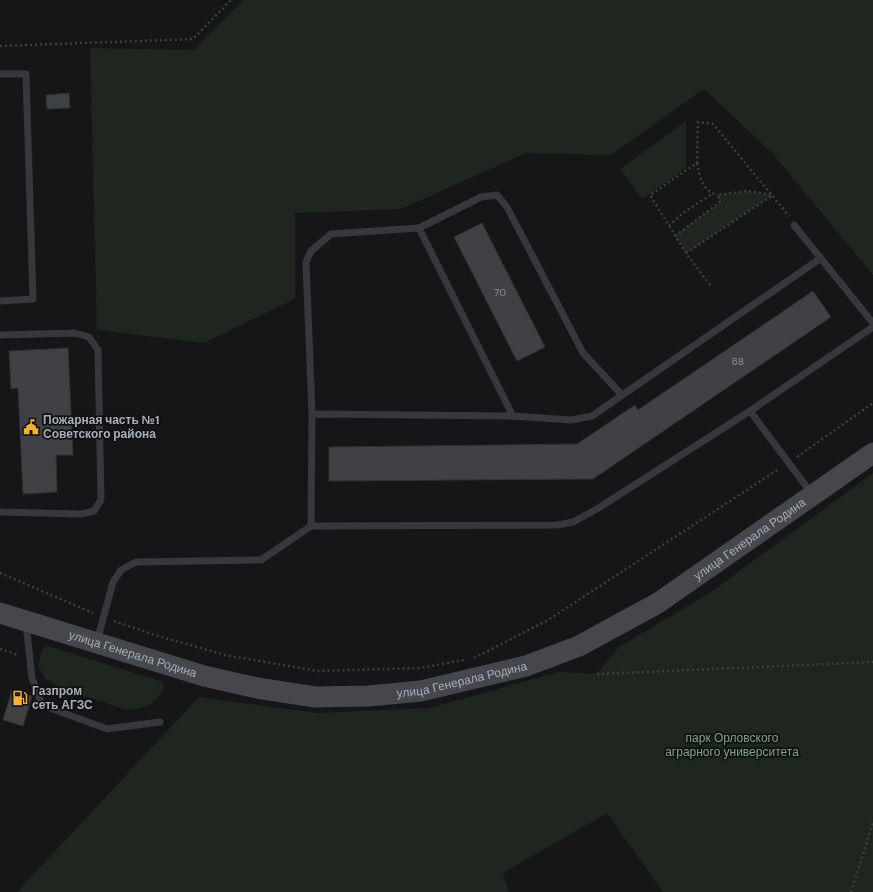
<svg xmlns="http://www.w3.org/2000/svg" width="873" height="892" viewBox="0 0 873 892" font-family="'DM Sans',sans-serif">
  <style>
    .green { fill: #1e261f }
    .building { fill: #404145; stroke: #303034 }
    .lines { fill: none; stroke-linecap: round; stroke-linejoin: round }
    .path { stroke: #3d3f44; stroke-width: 2.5; stroke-dasharray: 2 3; stroke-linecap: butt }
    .lane { stroke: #37383d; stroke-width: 7 }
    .secondary { stroke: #45474d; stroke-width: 21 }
    .labels { text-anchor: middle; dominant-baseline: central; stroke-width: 3.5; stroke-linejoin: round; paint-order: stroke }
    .number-label { font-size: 10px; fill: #8e929b }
    .poi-label { font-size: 12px; font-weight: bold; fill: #a8adb8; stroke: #111113; text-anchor: start }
    .street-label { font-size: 12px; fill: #a8adb8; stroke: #111113 }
    .park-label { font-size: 12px; fill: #7fa381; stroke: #111113 }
  </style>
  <rect width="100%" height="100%" fill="#161618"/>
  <g class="green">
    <path d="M 243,0 L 873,0 L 873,275 L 773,154 L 704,89 L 611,155 L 526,153 L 401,209 L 295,213 L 295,299 L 204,343 L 97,330 L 90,48 L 194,50 Z"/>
    <path d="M 686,121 L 686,168 L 642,199 L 620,169 Z"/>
    <path d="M 747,191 L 773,195 L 686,253 L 675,236 L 720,202 L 718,195 Z"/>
    <path d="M 873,473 L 873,892 L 663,892 L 607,813 L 503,873 L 509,892 L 17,892 L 199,697 L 317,713 L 430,708 L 558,672 L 597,674 L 619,647 L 711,592 Z"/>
    <path d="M 48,646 L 163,682 L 163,690 L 153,703 L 141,708 L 128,710 L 61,689 L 46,679 L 38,666 L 43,648 Z"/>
  </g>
  <g class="building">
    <path d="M 69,93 L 70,108 L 47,109 L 46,95 Z"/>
    <path d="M 482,223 L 545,347 L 517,361 L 454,237 Z"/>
    <path d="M 813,291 L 831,317 L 593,479 L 329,481 L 329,447 L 577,444 L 635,405 L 638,410 Z"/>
    <path d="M 68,348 L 73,455 L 56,455 L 57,492 L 23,494 L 18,388 L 11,389 L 9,351 Z"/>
    <path d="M 12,690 L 32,696 L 23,726 L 3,720 Z"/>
  </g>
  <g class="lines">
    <g class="path">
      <path d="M 0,46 L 193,39 L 231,0"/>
      <path d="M 697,163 C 700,177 702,191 718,195"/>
      <path d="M 669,226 L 683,213 L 712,194"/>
      <path d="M 675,236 L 720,202 L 718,195 L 747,191 L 773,195"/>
      <path d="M 686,253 L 773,195"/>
      <path d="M 710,285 L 686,253 L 650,195 L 697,163 L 698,122 L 713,124 L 789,216"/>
      <path d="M 797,457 L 873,403"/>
      <path d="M 0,573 L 93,613"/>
      <path d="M 114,621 L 155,635 L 225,655 L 317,671 L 420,668 L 464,660"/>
      <path d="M 0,649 L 18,655"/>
      <path d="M 474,658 L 548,620 L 779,469"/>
      <path d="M 597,674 L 873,662"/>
      <path d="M 851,892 L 873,822"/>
    </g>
    <g class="lane">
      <path d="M 0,74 L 26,74 L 33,299 L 0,301"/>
      <path d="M 794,225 L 873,323"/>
      <path d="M 0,335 L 75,333 L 89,337 L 98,350 L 101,500 L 94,511 L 81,514 L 0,512"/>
      <path d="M 312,414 L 306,262 L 311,251 L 331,234 L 419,228"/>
      <path d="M 513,416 L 419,228 L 481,197 L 497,195 L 507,207 L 583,353 L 622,395"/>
      <path d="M 812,494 L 750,411 L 873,327"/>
      <path d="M 311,526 L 312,414 L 513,416 L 571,420 L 592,416 L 821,258"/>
      <path d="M 26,624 L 32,678 L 42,705 L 107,729 L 160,722"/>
      <path d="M 97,641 L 113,582 L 121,570 L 136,562 L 261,560 L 311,526 L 558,525 L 573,522 L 597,509 L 750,411"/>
    </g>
    <path class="secondary" id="s1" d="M 0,613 L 204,676 L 257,688 L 315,697 L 369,696 L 421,691 L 526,666 L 579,646 L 658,603 L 873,453"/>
  </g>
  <defs>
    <g id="civic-bare" transform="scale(1.2)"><path d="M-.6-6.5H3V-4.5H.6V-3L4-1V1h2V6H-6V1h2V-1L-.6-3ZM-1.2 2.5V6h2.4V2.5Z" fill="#f2b134" stroke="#111113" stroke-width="2.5" paint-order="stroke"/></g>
    <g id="fuel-bare" transform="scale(1.2)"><path d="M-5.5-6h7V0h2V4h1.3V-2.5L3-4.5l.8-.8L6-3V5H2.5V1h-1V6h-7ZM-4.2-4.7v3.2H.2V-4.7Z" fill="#f2b134" stroke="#111113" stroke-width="2.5" paint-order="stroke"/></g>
  </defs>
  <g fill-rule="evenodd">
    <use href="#civic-bare" x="31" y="427"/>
    <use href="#fuel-bare" x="20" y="698"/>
  </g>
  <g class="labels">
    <g class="number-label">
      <text x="500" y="292">70</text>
      <text x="738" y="361">68</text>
    </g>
    <g class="poi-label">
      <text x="43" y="420">Пожарная часть №1<tspan x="43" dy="14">Советского района</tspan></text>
      <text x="32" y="691">Газпром<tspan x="32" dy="14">сеть АГЗС</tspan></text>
    </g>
    <g class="street-label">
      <text stroke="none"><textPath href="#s1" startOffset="799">улица Генерала Родина</textPath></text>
      <text stroke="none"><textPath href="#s1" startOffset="139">улица Генерала Родина</textPath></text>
      <text stroke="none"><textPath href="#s1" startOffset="475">улица Генерала Родина</textPath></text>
    </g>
    <g class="park-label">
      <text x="732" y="738">парк Орловского<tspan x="732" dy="14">аграрного университета</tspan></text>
    </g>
  </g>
</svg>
